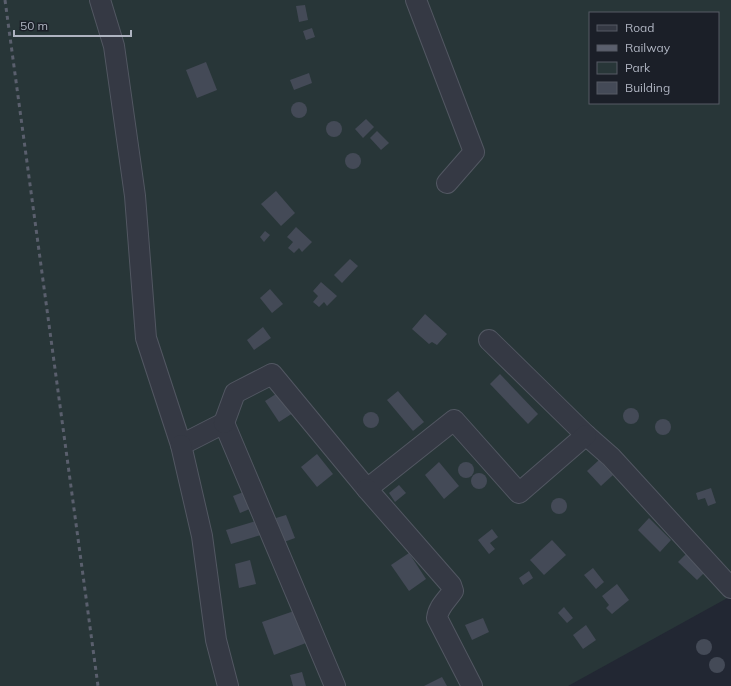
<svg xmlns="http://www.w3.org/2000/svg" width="731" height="686" viewBox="0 0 731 686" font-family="Mulish,sans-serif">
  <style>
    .green { fill: #283638; fill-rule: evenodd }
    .building { fill: #444a57 }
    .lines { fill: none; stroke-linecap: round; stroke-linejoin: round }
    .minor-casing { stroke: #525762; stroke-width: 22 }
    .minor { stroke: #353944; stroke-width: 20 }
    .rail { stroke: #5a5f6d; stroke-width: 3; stroke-dasharray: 4 4; stroke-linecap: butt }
  </style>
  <rect width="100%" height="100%" fill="#222733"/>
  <path class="green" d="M 0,0 L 731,0 L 731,596 L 568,686 L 0,686 ZM 590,13 L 718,13 L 718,103 L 590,103 Z"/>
  <g class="building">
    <path d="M 305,5 L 308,20 L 299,22 L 296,6 Z"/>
    <path d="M 312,28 L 315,37 L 306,40 L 303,31 Z"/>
    <path d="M 206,62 L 217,90 L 197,98 L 186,70 Z"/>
    <path d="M 309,73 L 312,83 L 294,90 L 290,80 Z"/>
    <circle cx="299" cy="110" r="8"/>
    <path d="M 366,119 L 374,127 L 363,138 L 355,129 Z"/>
    <circle cx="334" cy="129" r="8"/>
    <path d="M 377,131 L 389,143 L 381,150 L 370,138 Z"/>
    <circle cx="353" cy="161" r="8"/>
    <path d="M 276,191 L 295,213 L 281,226 L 261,204 Z"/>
    <path d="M 296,227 L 312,242 L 302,252 L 299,248 L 294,253 L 288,248 L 293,242 L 287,237 Z"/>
    <path d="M 265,231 L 270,235 L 264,242 L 260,237 Z"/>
    <path d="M 350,259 L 358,266 L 342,283 L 334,275 Z"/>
    <path d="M 321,282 L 337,296 L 327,306 L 324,302 L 319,307 L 313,302 L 318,296 L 313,291 Z"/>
    <path d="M 270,289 L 283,304 L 272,313 L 260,298 Z"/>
    <path d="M 425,314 L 447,334 L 437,345 L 432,342 L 429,344 L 412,329 Z"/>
    <path d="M 263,327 L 271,338 L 254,350 L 247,340 Z"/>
    <path d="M 500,374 L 538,414 L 528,424 L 490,384 Z"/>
    <path d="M 398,391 L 424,422 L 413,431 L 387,400 Z"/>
    <path d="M 279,392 L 293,413 L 279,422 L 265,401 Z"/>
    <circle cx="631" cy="416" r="8"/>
    <circle cx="371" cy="420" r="8"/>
    <circle cx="663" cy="427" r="8"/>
    <path d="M 317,454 L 333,474 L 317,487 L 301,467 Z"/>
    <path d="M 599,460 L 613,475 L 601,486 L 587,471 Z"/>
    <path d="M 439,462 L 459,486 L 444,499 L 425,475 Z"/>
    <circle cx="466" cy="470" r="8"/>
    <circle cx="479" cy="481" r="8"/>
    <path d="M 399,485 L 406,493 L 395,502 L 389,493 Z"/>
    <path d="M 711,488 L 716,503 L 708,506 L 705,498 L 698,500 L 696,493 Z"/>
    <path d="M 246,491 L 252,508 L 240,513 L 233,496 Z"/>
    <circle cx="559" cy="506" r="8"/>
    <path d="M 286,515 L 295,538 L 284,542 L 276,518 Z"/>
    <path d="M 649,518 L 671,540 L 660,552 L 638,530 Z"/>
    <path d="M 256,521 L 261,535 L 231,544 L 226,530 Z"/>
    <path d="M 492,529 L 498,537 L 490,543 L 495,549 L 489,554 L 478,540 Z"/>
    <path d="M 552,540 L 566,555 L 544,575 L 530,560 Z"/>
    <path d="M 688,552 L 707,570 L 697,580 L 678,562 Z"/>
    <path d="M 409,553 L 426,579 L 409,591 L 391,565 Z"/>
    <path d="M 250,560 L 256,584 L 239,588 L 235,564 Z"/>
    <path d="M 593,568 L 604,582 L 596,589 L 584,575 Z"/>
    <path d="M 529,571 L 533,578 L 523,585 L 519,578 Z"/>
    <path d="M 617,584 L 629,600 L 612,614 L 606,608 L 609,605 L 602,596 Z"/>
    <path d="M 564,607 L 573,618 L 567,623 L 558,613 Z"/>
    <path d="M 294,611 L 306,643 L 274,655 L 262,622 Z"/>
    <path d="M 483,618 L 489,632 L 472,640 L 465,625 Z"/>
    <path d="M 586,625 L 596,640 L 583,649 L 573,635 Z"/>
    <circle cx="704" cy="647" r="8"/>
    <circle cx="717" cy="665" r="8"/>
    <path d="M 302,672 L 306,686 L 293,686 L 290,675 Z"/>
    <path d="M 442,677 L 447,686 L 424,686 Z"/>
  </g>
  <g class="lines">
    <g class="minor-casing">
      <g id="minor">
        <path d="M 100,0 L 114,46 L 135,196 L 146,338 L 181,445 L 224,423 L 335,686"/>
        <path d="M 416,0 L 474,152 L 447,183"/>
        <path d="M 489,340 L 586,435 L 611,457 L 731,588"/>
        <path d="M 224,423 L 235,393 L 272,374 L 367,489 L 454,420 L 519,493 L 586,435"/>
        <path d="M 181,445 L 202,536 L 216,640 L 228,686"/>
        <path d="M 367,489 L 451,585 L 453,591 C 447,600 438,607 437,618 L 472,686"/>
      </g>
    </g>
    <use href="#minor" class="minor"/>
    <path class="rail" d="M 5,0 L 98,686"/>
  </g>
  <rect x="589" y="12" width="130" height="92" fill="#1b1f28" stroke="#565b65"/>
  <rect x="597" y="25" width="20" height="6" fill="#353944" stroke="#565b65"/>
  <text x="625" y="32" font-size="12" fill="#afb4c1">Road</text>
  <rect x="597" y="45" width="20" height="6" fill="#5a5f6d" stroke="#565b65"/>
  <text x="625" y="52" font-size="12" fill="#afb4c1">Railway</text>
  <rect x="597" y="62" width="20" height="12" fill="#283638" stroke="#565b65"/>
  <text x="625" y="72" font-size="12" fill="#afb4c1">Park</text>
  <rect x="597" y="82" width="20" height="12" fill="#444a57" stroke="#565b65"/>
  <text x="625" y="92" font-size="12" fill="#afb4c1">Building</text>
  <path d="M14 30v6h117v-6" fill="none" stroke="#afb4c1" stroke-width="2"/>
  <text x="20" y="30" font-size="12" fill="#afb4c1" stroke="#1b1f28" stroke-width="3" paint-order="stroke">50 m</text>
</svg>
